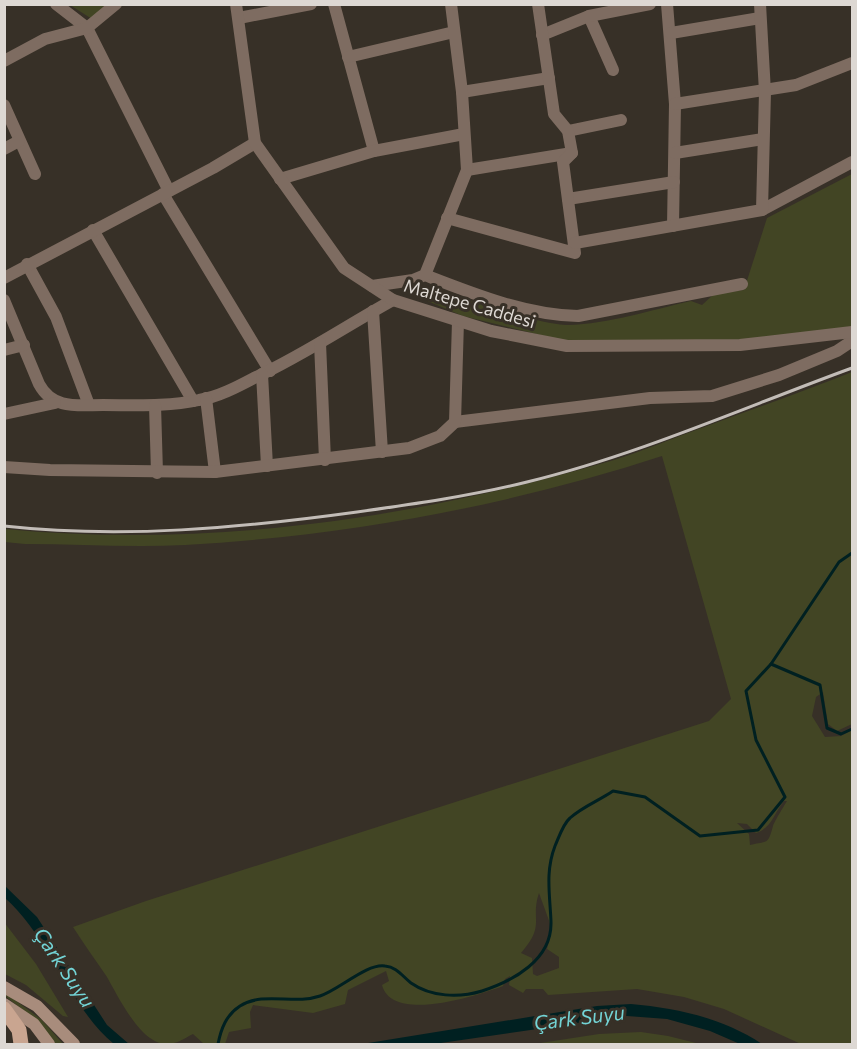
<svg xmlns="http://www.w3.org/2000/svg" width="857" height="1049" viewBox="0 0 857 1049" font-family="Commissioner,sans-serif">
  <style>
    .green { fill: #424524; fill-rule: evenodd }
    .water { fill: #002021 }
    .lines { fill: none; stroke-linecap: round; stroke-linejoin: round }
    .stream { stroke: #002021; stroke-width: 3 }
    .minor { stroke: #7e6c61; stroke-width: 12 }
    .tertiary { stroke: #7e6c61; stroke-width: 12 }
    .secondary { stroke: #a88c7c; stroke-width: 12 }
    .primary { stroke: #c9a590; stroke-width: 15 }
    .rail { stroke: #c2bcb7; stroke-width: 3 }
    .labels { text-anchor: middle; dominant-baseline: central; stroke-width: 6; stroke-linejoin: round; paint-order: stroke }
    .street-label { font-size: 18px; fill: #ddd8d3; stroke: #373027 }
    .water-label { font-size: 20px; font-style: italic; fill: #73d4d6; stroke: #373027 }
  </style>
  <rect width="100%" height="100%" fill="#373027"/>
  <g class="green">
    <path d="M 70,5 L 106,5 L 92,19 Z"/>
    <path d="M 852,174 L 852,328 L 752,340 L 565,341 L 463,316 L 425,300 L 435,287 C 461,299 542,325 568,325 C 609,324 651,310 691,301 L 702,305 L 714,294 L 744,290 L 767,218 Z"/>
    <path d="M 852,372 L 852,724 L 837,731 L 828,724 L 823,692 L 816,697 L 812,716 L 825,737 L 841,736 L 852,730 L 852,1044 L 801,1044 L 724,1009 L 684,997 L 637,989 L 548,995 L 543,989 L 526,989 L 523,993 L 509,985 L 510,976 L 505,979 L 503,986 C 479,995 392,1024 382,985 L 389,981 L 386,971 L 348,990 L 345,1004 L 313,1013 L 253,1005 L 250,1012 L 251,1028 L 229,1032 L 225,1044 L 204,1044 L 193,1034 C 185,1038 177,1044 167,1044 C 141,1045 118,996 107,977 C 96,961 84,944 73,927 L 146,901 L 709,721 L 731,699 L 662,456 C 509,506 346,536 185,545 C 132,548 78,544 25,544 L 5,542 L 5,529 C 209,549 418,518 614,460 C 643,451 671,439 699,429 C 750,410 802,392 852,372 ZM 784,801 L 787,801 C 784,806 774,822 773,826 C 768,844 769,841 750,845 L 749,834 L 737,823 L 747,824 L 756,833 C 772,828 774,813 784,801 ZM 539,893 L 552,929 L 547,949 L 559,957 L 559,968 L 537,976 L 533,974 L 532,958 L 521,953 C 546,925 530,920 539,893 Z"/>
    <path d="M 4,922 L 36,964 L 68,1017 L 63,1016 L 26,985 L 5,974 Z"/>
    <path d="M 4,992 L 42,1020 L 63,1044 L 55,1044 L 32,1017 L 5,996 Z"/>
    <path d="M 641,1032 L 668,1036 L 700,1044 L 534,1044 L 599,1034 Z"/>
  </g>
  <g class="water">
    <path d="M 5,886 L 37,917 L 107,1025 L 129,1044 L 114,1044 C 69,1007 51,939 5,898 Z"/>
    <path d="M 631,1004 C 677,1008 723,1018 762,1044 L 740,1044 L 710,1031 L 667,1019 L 627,1016 L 434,1044 L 362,1044 L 597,1006 Z"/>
  </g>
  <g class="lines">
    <g class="stream">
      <path d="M 771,664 L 820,685 L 827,728 L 841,734 L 852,729"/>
      <path d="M 218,1044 C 221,1029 226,1015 240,1006 C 264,991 294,1005 320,996 C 339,990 367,963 385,966 C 397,967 402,976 411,983 C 431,997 459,998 482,991 C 513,981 552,960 551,922 C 550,895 545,872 555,846 C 559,837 563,824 570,818 C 582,807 600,800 613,791 L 645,797 L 700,836 L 758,830 L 785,797 L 756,740 L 746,691 L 771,664 L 839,562 L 852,553"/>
    </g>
    <g class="minor">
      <path d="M 56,4 L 87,28 L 169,191"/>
      <path d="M 334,4 L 374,151"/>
      <path d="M 667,4 L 675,104 L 673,226"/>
      <path d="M 589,16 L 613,70"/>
      <path d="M 239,18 L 311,4"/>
      <path d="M 671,33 L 760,18"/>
      <path d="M 542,35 L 589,16 L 650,4"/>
      <path d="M 348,57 L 454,32"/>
      <path d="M 4,61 L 45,39 L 87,28 L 116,4"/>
      <path d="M 462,92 L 549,78"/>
      <path d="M 675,104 L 796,85 L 852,63"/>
      <path d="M 4,105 L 35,174"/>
      <path d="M 568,131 L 621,120"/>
      <path d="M 4,149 L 19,141"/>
      <path d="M 675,153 L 763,139"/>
      <path d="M 467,170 L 572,153"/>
      <path d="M 280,179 L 374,151 L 464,134"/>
      <path d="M 163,194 L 270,371"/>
      <path d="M 568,199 L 674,182"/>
      <path d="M 762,210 L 852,162"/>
      <path d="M 447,218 L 575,253 L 563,162 L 572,153 L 568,131 L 554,114 L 538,4"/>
      <path d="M 93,230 L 193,401"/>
      <path d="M 575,243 L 762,210 L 765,92 L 760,4"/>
      <path d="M 27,264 L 56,317 L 89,405"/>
      <path d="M 425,275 C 474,294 526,315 578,316 L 742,284"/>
      <path d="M 4,278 L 213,168 L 255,143"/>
      <path d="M 372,286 L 413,280 L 425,275 L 467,170 L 462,92 L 451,4"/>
      <path d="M 4,300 L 39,384 C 53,410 78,405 103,405 C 135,405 167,407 199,400 C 218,397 237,387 254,378 C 302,356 346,326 393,300"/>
      <path d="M 373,311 L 382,452"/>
      <path d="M 320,343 L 325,460"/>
      <path d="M 4,350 L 24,345"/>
      <path d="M 262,374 L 267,466"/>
      <path d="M 206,398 L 215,472"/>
      <path d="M 155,405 L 157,473"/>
      <path d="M 4,414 L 55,403"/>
      <path d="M 455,422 L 650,398 L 712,396 L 779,375 L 837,351 L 852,341"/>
      <path d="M 4,467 L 50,470 L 215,472 L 409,448 L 440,436 L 455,422 L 458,321"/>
    </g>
    <path class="tertiary" d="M 236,4 L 255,143 L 344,268 L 393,300 L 491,331 L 567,346 L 740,345 L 852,332"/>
    <g class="secondary">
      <path d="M 4,987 L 37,1006 L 74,1044"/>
      <path d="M 4,1004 L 34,1024 L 49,1044"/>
    </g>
    <path class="primary" d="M 4,1009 L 19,1030 L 21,1044"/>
    <path class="rail" d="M 4,526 C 122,539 241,528 357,512 C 414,504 471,496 527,482 C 638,455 745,407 852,368"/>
  </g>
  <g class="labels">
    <g class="street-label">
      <text transform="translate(470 303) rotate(16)">Maltepe Caddesi</text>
    </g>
    <g class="water-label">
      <text transform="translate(65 967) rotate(56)">Çark Suyu</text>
      <text transform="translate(579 1017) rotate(-7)">Çark Suyu</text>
    </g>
  </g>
  <rect width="857" height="1049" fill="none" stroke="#ddd8d3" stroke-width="12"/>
</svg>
